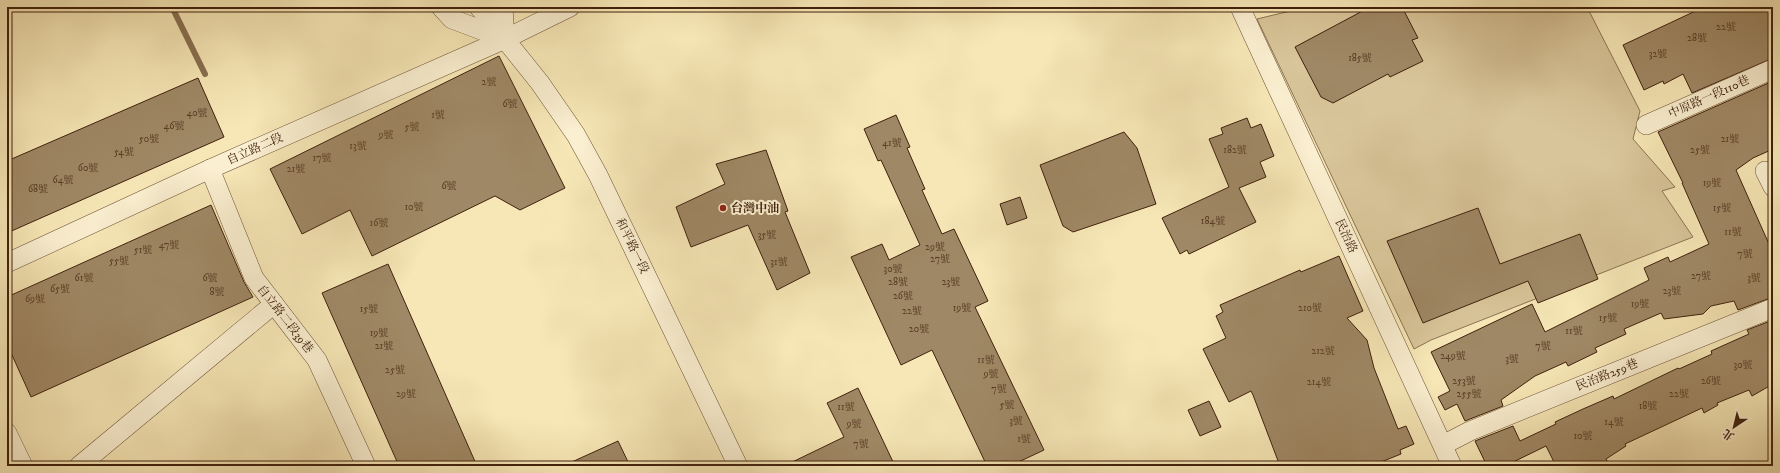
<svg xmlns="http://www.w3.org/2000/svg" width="1780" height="473" viewBox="0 0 1780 473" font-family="'IM FELL DW Pica','Noto Serif TC',serif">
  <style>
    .green { fill: #d8c599; stroke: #8c7353 }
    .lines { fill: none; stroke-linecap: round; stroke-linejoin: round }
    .stream { stroke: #897050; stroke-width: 6 }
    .building { fill: #9f8865; stroke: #40210d }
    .street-casing { stroke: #6e5237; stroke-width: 20 }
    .street { stroke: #faefd0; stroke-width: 19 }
    .poi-dot { fill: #8f2418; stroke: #faefd0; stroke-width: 1.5 }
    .labels { text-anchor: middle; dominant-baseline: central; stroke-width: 4; stroke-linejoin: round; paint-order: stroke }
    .number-label { font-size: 10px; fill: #583b23 }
    .street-label { font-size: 12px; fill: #40210d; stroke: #faefd0 }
    .poi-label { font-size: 12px; font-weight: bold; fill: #40210d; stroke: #faefd0; text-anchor: start }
  </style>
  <rect width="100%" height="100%" fill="#f7e7b6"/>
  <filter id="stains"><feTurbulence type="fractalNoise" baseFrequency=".005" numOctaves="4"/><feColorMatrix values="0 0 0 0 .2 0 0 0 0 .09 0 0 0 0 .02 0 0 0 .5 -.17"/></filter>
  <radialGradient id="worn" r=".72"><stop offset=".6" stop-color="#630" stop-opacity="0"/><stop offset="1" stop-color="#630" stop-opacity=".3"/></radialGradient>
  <path class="green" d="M 1307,7 L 1587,7 L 1640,111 L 1633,139 L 1675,187 L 1662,191 L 1693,237 L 1431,340 L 1414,349 L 1257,19 Z"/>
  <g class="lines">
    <path class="stream" d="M 172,7 L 205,74"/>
  </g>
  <g class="building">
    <path d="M 1370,7 L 1402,7 L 1418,38 L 1412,40 L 1423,61 L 1390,77 L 1388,74 L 1333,103 L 1321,97 L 1295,47 Z"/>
    <path d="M 1704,7 L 1773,7 L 1773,58 L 1692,93 L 1683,74 L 1664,84 L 1663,81 L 1644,90 L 1623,45 Z"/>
    <path d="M 499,56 L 565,188 L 520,210 L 495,196 L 372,256 L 350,210 L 302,234 L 270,169 Z"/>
    <path d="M 198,78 L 224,137 L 7,233 L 7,161 Z"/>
    <path d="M 1773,81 L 1773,149 L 1753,158 L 1736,170 L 1773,253 L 1773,297 L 1738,310 L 1734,301 L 1711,306 L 1703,314 L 1664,319 L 1661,313 L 1624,329 L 1626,334 L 1595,348 L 1597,352 L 1568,366 L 1566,362 L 1535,376 L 1501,400 L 1503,406 L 1465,421 L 1457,404 L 1445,410 L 1438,397 L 1450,391 L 1431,352 L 1532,304 L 1545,332 L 1649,280 L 1644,268 L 1668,257 L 1670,262 L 1709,244 L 1682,183 L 1683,183 L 1658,132 Z"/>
    <path d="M 896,115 L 910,147 L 907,148 L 925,189 L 922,190 L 942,234 L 954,229 L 988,301 L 975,307 L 1044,450 L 1010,466 L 987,466 L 932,350 L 901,365 L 851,257 L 882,244 L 889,260 L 920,245 L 881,160 L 878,161 L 864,129 Z"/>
    <path d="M 1247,118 L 1251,128 L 1261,124 L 1274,156 L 1260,162 L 1266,177 L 1239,188 L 1256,222 L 1189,254 L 1187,250 L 1180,254 L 1162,218 L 1229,187 L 1209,139 L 1223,134 L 1221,128 Z"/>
    <path d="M 1124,132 L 1137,148 L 1156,204 L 1073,232 L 1063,226 L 1040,165 Z"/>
    <path d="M 766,150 L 788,211 L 785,212 L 810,273 L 777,290 L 748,225 L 691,247 L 676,207 L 725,184 L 716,164 Z"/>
    <path d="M 1020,197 L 1027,218 L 1007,225 L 1000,204 Z"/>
    <path d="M 211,205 L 244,282 L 253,297 L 31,397 L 7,344 L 7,297 Z"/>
    <path d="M 1478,208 L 1500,264 L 1580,234 L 1598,279 L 1538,303 L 1528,281 L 1423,323 L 1387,241 Z"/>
    <path d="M 1339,256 L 1363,311 L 1347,318 L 1367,340 L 1374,368 L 1398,429 L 1406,426 L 1414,444 L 1400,450 L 1401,454 L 1371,466 L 1280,466 L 1253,395 L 1251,391 L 1229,402 L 1203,349 L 1226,338 L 1216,316 L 1223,312 L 1220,305 L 1300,270 L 1301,272 Z"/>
    <path d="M 388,264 L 477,466 L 399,466 L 322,293 Z"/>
    <path d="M 1773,320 L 1773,384 L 1752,396 L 1749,390 L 1717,403 L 1718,405 L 1704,413 L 1702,408 L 1625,444 L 1626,446 L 1606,459 L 1610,466 L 1556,466 L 1546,446 L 1505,466 L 1487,466 L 1475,441 L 1513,426 L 1520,441 L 1556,424 L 1555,422 L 1583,409 L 1613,396 L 1614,399 L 1678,368 L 1679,369 L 1712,354 L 1711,351 L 1749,334 L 1747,330 Z"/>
    <path d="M 858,388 L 895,466 L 784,466 L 844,437 L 827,403 Z"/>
    <path d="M 1209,401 L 1221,427 L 1200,436 L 1188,410 Z"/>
    <path d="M 618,441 L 630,466 L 563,466 Z"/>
  </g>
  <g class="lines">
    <g class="street-casing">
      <g id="street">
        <path d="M 441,7 L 452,19 L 505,39"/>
        <path d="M 479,7 L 540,83 L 576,135 L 598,175 L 738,466"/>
        <path d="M 503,7 L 505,39"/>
        <path d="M 1240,7 L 1452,466"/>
        <path d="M 1646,125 L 1773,69"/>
        <path d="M 210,169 L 254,278 L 317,360 L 366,466"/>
        <path d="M 1765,171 L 1773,187"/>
        <path d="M 7,263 L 210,169 L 505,39 L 570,7"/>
        <path d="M 7,433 L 23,466"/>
        <path d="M 1443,445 L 1470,431 L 1773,308"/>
        <path d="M 79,466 L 274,304"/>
      </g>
    </g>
    <use href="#street" class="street"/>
  </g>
  <circle class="poi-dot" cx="723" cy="208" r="4"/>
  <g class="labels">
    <g class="number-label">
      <text x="1726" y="27">22號</text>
      <text x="1697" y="38">28號</text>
      <text x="1658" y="54">32號</text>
      <text x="1360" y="58">185號</text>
      <text x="489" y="82">2號</text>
      <text x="510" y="104">6號</text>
      <text x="197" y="113">40號</text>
      <text x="438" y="115">1號</text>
      <text x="174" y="126">46號</text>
      <text x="412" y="127">5號</text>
      <text x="386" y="135">9號</text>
      <text x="149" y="139">50號</text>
      <text x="1730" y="139">21號</text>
      <text x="892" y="143">41號</text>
      <text x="358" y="146">13號</text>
      <text x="1235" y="150">182號</text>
      <text x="1700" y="150">25號</text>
      <text x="124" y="152">54號</text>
      <text x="322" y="158">17號</text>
      <text x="88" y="168">60號</text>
      <text x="296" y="169">21號</text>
      <text x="63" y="180">64號</text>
      <text x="1712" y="183">19號</text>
      <text x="449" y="186">6號</text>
      <text x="38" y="189">68號</text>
      <text x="414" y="207">10號</text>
      <text x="1722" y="208">15號</text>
      <text x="1213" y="221">184號</text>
      <text x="379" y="223">16號</text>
      <text x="1733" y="232">11號</text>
      <text x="767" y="235">35號</text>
      <text x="169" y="245">47號</text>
      <text x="935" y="247">29號</text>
      <text x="143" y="250">51號</text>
      <text x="1745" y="254">7號</text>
      <text x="940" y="259">27號</text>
      <text x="119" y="261">55號</text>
      <text x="779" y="262">31號</text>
      <text x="893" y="269">30號</text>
      <text x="1701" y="276">27號</text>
      <text x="84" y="278">61號</text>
      <text x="210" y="278">6號</text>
      <text x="1754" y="278">3號</text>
      <text x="898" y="282">28號</text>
      <text x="951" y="282">23號</text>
      <text x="60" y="289">65號</text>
      <text x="1672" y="291">23號</text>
      <text x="217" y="292">8號</text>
      <text x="903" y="296">26號</text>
      <text x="35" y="299">69號</text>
      <text x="1640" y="304">19號</text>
      <text x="962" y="308">19號</text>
      <text x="1310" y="308">210號</text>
      <text x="369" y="309">15號</text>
      <text x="912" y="311">22號</text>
      <text x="1608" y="318">15號</text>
      <text x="919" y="329">20號</text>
      <text x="1574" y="331">11號</text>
      <text x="379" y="333">19號</text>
      <text x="384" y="346">21號</text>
      <text x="1543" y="346">7號</text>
      <text x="1323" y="351">212號</text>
      <text x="1453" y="356">249號</text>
      <text x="1512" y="359">3號</text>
      <text x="986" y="360">11號</text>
      <text x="1743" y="365">30號</text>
      <text x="395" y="370">25號</text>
      <text x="991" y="374">9號</text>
      <text x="1464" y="381">253號</text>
      <text x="1711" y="381">26號</text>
      <text x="1319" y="382">214號</text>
      <text x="999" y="389">7號</text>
      <text x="406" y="394">29號</text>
      <text x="1469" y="394">255號</text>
      <text x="1679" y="394">22號</text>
      <text x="1007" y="405">5號</text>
      <text x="1648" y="406">18號</text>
      <text x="846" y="407">11號</text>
      <text x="1016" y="421">3號</text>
      <text x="1614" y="422">14號</text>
      <text x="854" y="424">9號</text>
      <text x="1583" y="436">10號</text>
      <text x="1024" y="439">1號</text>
      <text x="861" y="444">7號</text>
    </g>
    <g class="street-label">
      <text transform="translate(1709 97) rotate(-24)">中原路一段110巷</text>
      <text transform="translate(255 149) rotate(-24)">自立路二段</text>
      <text transform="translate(1346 236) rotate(65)">民治路</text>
      <text transform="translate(632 246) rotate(64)">和平路一段</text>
      <text transform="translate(285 319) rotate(52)">自立路二段39巷</text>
      <text transform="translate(1607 375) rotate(-22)">民治路259巷</text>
    </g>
    <g class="poi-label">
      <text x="731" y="208">台灣中油</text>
    </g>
  </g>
  <rect width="1780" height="473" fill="none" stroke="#f7e7b6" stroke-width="24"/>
  <rect x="8" y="8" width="1764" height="457" fill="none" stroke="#40210d" stroke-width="2"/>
  <rect x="12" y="12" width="1756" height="449" fill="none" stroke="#40210d"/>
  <g transform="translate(1734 427) rotate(215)" stroke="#faefd0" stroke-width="3" paint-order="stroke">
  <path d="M0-3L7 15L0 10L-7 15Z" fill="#40210d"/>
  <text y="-6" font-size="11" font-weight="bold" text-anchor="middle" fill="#40210d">北</text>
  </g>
  <rect width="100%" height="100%" filter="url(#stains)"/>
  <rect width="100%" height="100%" fill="url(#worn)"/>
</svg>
